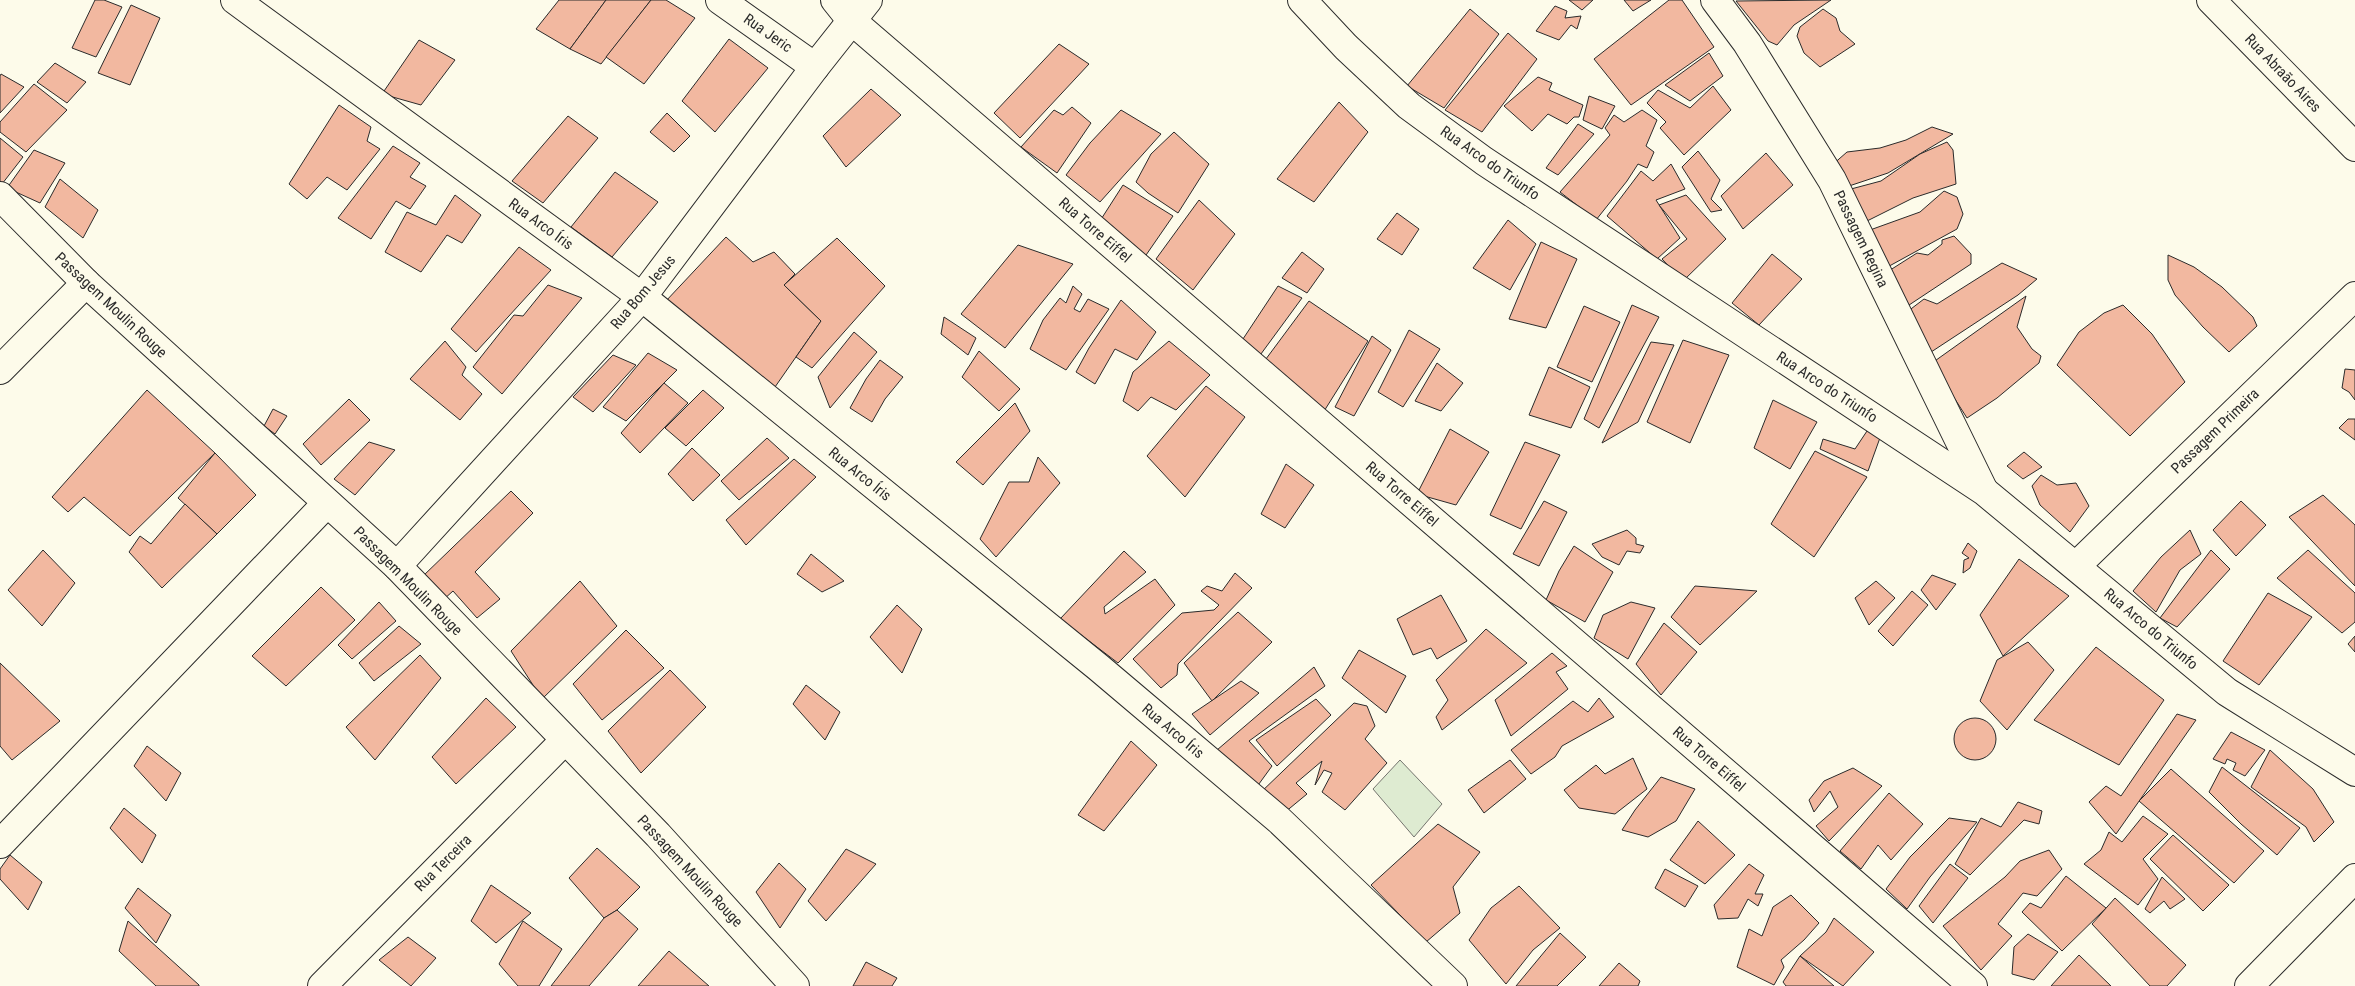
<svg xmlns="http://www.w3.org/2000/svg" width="2355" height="986" viewBox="0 0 2355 986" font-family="'Roboto Condensed',sans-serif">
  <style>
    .green { fill: #deebd1; stroke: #74746e }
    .building { fill: #f2b8a0; stroke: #2b2b2b }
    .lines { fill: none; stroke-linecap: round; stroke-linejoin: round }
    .street-casing { stroke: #2b2b2b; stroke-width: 30 }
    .secondary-casing { stroke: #2b2b2b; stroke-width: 30 }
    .street { stroke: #fdfbea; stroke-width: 28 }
    .secondary { stroke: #fdfbea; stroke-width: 28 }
    .labels { text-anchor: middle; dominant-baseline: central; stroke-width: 4; stroke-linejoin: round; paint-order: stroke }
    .street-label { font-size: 15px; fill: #2b2b2b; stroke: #fdfbea }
  </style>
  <rect width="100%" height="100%" fill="#fdfbea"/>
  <path class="green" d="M 1400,760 L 1442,804 L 1414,837 L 1373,789 Z"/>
  <g class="building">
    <path d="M 95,0 L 104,0 L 122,7 L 96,57 L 72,48 Z"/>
    <path d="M 559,0 L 606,0 L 570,49 L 536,29 Z"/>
    <path d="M 606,0 L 651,0 L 601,64 L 570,49 Z"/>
    <path d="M 651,0 L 666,0 L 695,18 L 644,84 L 606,57 Z"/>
    <path d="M 1569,0 L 1593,0 L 1582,10 Z"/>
    <path d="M 1624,0 L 1651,0 L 1633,11 Z"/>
    <path d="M 1669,0 L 1682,0 L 1714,47 L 1631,105 L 1594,59 Z"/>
    <path d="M 1831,0 L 1794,25 L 1777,45 L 1768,41 L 1736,1 Z"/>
    <path d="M 131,5 L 160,18 L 130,85 L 98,73 Z"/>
    <path d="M 1555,6 L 1567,11 L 1565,18 L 1581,16 L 1577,29 L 1571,25 L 1559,40 L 1536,31 Z"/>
    <path d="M 1470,9 L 1499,34 L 1444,108 L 1407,86 Z"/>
    <path d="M 1823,9 L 1836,18 L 1840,31 L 1855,44 L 1820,67 L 1804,53 L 1797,36 L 1800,27 Z"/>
    <path d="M 1508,33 L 1537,59 L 1482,132 L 1445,110 Z"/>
    <path d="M 729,39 L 768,68 L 715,132 L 682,101 Z"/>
    <path d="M 419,40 L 455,60 L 421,105 L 382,94 Z"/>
    <path d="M 1059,44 L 1089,64 L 1020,138 L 994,113 Z"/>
    <path d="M 1709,53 L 1723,76 L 1690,101 L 1665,85 Z"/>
    <path d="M 55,63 L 86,82 L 67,103 L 37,82 Z"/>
    <path d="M 1,74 L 24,87 L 0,113 L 0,76 Z"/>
    <path d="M 1538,77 L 1552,83 L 1549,90 L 1583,105 L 1579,117 L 1574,117 L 1567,124 L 1548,114 L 1532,131 L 1504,106 Z"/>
    <path d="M 34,84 L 67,110 L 26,152 L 0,132 L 0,122 Z"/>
    <path d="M 1713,86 L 1731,110 L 1684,155 L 1660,128 L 1666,122 L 1647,103 L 1658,90 L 1690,108 Z"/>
    <path d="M 871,89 L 901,115 L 846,167 L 823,136 Z"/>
    <path d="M 1589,96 L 1615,106 L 1602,129 L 1583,120 Z"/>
    <path d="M 1339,102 L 1368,132 L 1314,202 L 1277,179 Z"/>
    <path d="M 339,105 L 371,127 L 367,141 L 380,149 L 347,190 L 327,177 L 307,199 L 289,184 Z"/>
    <path d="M 1072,107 L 1091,123 L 1057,173 L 1021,147 L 1054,110 L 1063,115 Z"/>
    <path d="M 1121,110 L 1161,134 L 1100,202 L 1066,175 L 1090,143 Z"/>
    <path d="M 1642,110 L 1657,120 L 1646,146 L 1654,152 L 1647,168 L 1638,164 L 1627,181 L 1596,220 L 1560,192 L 1610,135 L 1605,128 L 1614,115 L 1624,122 Z"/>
    <path d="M 667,113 L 690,136 L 674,152 L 650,132 Z"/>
    <path d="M 568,116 L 598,138 L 543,203 L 512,181 Z"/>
    <path d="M 1578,124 L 1594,134 L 1558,175 L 1546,168 Z"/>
    <path d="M 1932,127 L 1953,134 L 1888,173 L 1843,188 L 1831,166 L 1847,152 L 1880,148 L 1906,140 Z"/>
    <path d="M 1174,132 L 1209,164 L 1178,213 L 1148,193 L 1136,182 L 1151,154 Z"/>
    <path d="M 0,138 L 23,157 L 2,184 L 0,181 Z"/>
    <path d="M 1947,142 L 1953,150 L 1956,184 L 1913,198 L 1861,224 L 1851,189 L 1881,181 L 1920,154 Z"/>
    <path d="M 393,146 L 420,163 L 410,177 L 426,186 L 410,209 L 396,201 L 371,239 L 338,218 Z"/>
    <path d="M 34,150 L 65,163 L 40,203 L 7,188 Z"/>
    <path d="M 1698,151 L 1720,180 L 1711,199 L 1722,210 L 1711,212 L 1682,167 Z"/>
    <path d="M 1766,153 L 1793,185 L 1743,229 L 1721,196 Z"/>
    <path d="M 1671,164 L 1685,189 L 1656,200 L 1680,238 L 1657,259 L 1607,216 L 1641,171 L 1653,181 Z"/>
    <path d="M 615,172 L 658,202 L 612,257 L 571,227 Z"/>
    <path d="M 60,179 L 98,210 L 83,238 L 45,207 Z"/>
    <path d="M 1123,185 L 1173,216 L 1144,258 L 1098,224 Z"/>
    <path d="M 1944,191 L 1957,197 L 1963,214 L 1957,229 L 1882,270 L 1870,230 L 1920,212 Z"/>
    <path d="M 455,195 L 481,215 L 462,243 L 447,235 L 421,272 L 385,252 L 407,212 L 436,225 Z"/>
    <path d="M 1686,195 L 1726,239 L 1683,281 L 1662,259 L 1687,239 L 1659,205 Z"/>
    <path d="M 1199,200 L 1235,234 L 1193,290 L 1156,259 Z"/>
    <path d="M 1397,213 L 1419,229 L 1402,255 L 1377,239 Z"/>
    <path d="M 1508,220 L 1536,244 L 1510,290 L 1473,268 Z"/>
    <path d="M 1954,236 L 1971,254 L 1971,264 L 1900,311 L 1884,274 L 1917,253 L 1928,255 L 1942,244 L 1942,240 Z"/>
    <path d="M 726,237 L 753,262 L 774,252 L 795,274 L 784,285 L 821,321 L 775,387 L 665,302 Z"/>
    <path d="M 837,238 L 885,286 L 812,368 L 796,357 L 821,321 L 784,285 Z"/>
    <path d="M 1541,242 L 1577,259 L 1546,328 L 1509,319 Z"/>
    <path d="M 1018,245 L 1073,264 L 1005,348 L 961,314 Z"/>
    <path d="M 519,247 L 551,270 L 476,352 L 451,329 Z"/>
    <path d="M 1302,252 L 1324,269 L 1307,293 L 1282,278 Z"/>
    <path d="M 1772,254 L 1802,279 L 1759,325 L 1732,303 Z"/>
    <path d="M 2168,255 L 2194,267 L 2222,287 L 2253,317 L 2257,326 L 2229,352 L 2203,327 L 2175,295 L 2168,280 Z"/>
    <path d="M 2002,263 L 2037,279 L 2018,295 L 1925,356 L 1903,315 L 1924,299 L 1937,304 Z"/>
    <path d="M 548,285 L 582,298 L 502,394 L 473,367 L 514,315 L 523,316 Z"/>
    <path d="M 1073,286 L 1082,294 L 1074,309 L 1080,312 L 1088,299 L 1109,309 L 1066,370 L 1030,349 L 1043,320 L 1060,298 L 1066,303 Z"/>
    <path d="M 1278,286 L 1302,298 L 1258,358 L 1239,345 Z"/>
    <path d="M 2026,296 L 2017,327 L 2032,349 L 2041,356 L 2039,363 L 1997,398 L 1967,418 L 1932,363 Z"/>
    <path d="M 1121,300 L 1156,332 L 1137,360 L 1115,349 L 1095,384 L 1076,372 L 1089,348 Z"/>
    <path d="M 1309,301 L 1368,341 L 1321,416 L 1260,367 Z"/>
    <path d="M 1632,305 L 1659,317 L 1599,428 L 1584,419 Z"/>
    <path d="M 2123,305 L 2152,334 L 2185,382 L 2130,436 L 2057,365 L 2079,332 L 2104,313 Z"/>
    <path d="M 1584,306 L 1620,322 L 1592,382 L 1557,367 Z"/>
    <path d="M 944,317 L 976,338 L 968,355 L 941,334 Z"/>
    <path d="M 1409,330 L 1440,349 L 1403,407 L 1378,392 Z"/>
    <path d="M 854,332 L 877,352 L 830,408 L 818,377 Z"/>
    <path d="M 1372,336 L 1391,350 L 1354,416 L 1335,407 Z"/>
    <path d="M 1683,340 L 1729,355 L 1690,443 L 1647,422 Z"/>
    <path d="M 445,341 L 466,367 L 462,375 L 482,394 L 460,420 L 410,379 Z"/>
    <path d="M 1169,341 L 1210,375 L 1176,410 L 1151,397 L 1138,411 L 1123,401 L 1133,372 Z"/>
    <path d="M 1651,342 L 1674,345 L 1638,422 L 1602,443 Z"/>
    <path d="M 979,351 L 1020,389 L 999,411 L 962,377 Z"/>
    <path d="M 648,353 L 677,370 L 626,421 L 603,407 Z"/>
    <path d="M 613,355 L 636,365 L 593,412 L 573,397 Z"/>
    <path d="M 880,360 L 903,377 L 885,399 L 872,422 L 850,408 L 866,379 Z"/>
    <path d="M 1437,363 L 1463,383 L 1441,411 L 1415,401 Z"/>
    <path d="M 1549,367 L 1590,387 L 1571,428 L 1529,415 Z"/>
    <path d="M 2345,369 L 2355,370 L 2355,400 L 2349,392 L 2342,388 Z"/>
    <path d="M 664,383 L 688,403 L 640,453 L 621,433 Z"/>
    <path d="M 1206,386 L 1245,417 L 1185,497 L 1147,456 Z"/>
    <path d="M 147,390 L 215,453 L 130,536 L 84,497 L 68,512 L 52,497 Z"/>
    <path d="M 703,390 L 724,408 L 686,446 L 665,428 Z"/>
    <path d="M 349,399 L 370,420 L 321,465 L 303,444 Z"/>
    <path d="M 1773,400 L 1817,422 L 1790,469 L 1754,448 Z"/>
    <path d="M 1015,403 L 1030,431 L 983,485 L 956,462 Z"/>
    <path d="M 273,409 L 287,416 L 275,434 L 264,426 Z"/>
    <path d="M 2348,419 L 2355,419 L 2355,440 L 2339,428 Z"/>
    <path d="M 1450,429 L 1489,452 L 1456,505 L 1417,494 Z"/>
    <path d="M 1867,431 L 1881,435 L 1868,471 L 1820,449 L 1823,439 L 1855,449 Z"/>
    <path d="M 767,438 L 789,458 L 739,500 L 721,481 Z"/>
    <path d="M 369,442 L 395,450 L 355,495 L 334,479 Z"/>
    <path d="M 1525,442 L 1560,455 L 1521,529 L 1490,515 Z"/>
    <path d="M 692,448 L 720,475 L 693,501 L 668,474 Z"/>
    <path d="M 1815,451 L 1867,477 L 1814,557 L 1771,524 Z"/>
    <path d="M 2024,452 L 2042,467 L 2023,479 L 2007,466 Z"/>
    <path d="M 215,453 L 256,495 L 217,534 L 178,498 Z"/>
    <path d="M 1038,457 L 1060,483 L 996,557 L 980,539 L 1009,482 L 1029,482 Z"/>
    <path d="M 794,459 L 816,477 L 746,545 L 726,520 Z"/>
    <path d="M 1286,464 L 1314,485 L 1285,528 L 1261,514 Z"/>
    <path d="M 2041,475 L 2057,485 L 2076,483 L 2089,506 L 2070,532 L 2040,505 L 2032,486 Z"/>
    <path d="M 511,491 L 533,513 L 475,572 L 500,599 L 477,618 L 453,591 L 443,600 L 422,577 Z"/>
    <path d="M 2323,495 L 2355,525 L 2355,586 L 2289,517 Z"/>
    <path d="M 1544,501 L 1567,512 L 1539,566 L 1513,554 Z"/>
    <path d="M 2241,501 L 2266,525 L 2236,556 L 2213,530 Z"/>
    <path d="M 185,504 L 217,534 L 162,588 L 129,552 L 140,536 L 151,544 Z"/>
    <path d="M 1627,530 L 1636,538 L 1636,544 L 1644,546 L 1640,553 L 1627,551 L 1619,565 L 1602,557 L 1592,544 Z"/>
    <path d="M 2190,530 L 2201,554 L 2180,570 L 2156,612 L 2133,591 L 2161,557 Z"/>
    <path d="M 1968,543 L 1977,551 L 1970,568 L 1963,573 L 1964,560 L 1969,558 L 1962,553 Z"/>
    <path d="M 1574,546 L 1613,572 L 1585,622 L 1546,600 L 1559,571 Z"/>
    <path d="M 43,550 L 75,583 L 42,626 L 8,590 Z"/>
    <path d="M 2211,550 L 2230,569 L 2177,627 L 2160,618 Z"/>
    <path d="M 2308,550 L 2355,593 L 2355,622 L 2342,633 L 2277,578 Z"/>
    <path d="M 1124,551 L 1146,572 L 1104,607 L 1105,614 L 1155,579 L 1175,605 L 1118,663 L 1060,619 Z"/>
    <path d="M 811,554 L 844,581 L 822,592 L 797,574 Z"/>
    <path d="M 2019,559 L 2069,596 L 2003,656 L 1980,615 Z"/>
    <path d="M 1235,573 L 1252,588 L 1178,664 L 1177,675 L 1161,688 L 1133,659 L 1182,613 L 1214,610 L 1219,605 L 1201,591 L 1207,586 L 1222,591 Z"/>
    <path d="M 1932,575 L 1956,584 L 1936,610 L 1921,590 Z"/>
    <path d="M 580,581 L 617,626 L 542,699 L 511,651 Z"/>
    <path d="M 1876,581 L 1895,598 L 1869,625 L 1855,598 Z"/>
    <path d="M 1695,586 L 1757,591 L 1700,645 L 1671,617 Z"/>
    <path d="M 321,587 L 355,620 L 286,686 L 252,656 Z"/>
    <path d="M 1912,591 L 1928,605 L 1893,646 L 1878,631 Z"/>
    <path d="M 2268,593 L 2312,617 L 2259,685 L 2223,661 Z"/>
    <path d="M 1441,595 L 1467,641 L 1437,659 L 1431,648 L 1413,655 L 1397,619 Z"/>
    <path d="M 379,602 L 396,621 L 352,659 L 338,645 Z"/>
    <path d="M 1631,602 L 1655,608 L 1628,659 L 1594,638 L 1603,615 Z"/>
    <path d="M 897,605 L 922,629 L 902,673 L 870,637 Z"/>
    <path d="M 1238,612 L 1272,642 L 1212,701 L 1184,663 Z"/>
    <path d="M 1664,623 L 1697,652 L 1661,695 L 1636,664 Z"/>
    <path d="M 399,626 L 421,644 L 374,681 L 359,663 Z"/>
    <path d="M 1486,629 L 1527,663 L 1442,730 L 1436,717 L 1448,700 L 1436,680 Z"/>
    <path d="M 626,630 L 664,668 L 602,720 L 573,684 Z"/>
    <path d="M 2355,636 L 2355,652 L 2348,644 Z"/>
    <path d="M 2028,642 L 2054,670 L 2007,730 L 1980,701 L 1997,660 Z"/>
    <path d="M 2096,647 L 2164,700 L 2119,765 L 2034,720 Z"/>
    <path d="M 1359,650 L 1406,676 L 1386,713 L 1342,678 Z"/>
    <path d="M 1552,653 L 1567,666 L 1556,672 L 1568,689 L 1511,736 L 1495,700 Z"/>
    <path d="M 420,655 L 441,678 L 375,760 L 346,727 Z"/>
    <path d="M 0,663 L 60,721 L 12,760 L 0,746 Z"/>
    <path d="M 1314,667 L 1325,686 L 1249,741 L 1272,766 L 1256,788 L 1217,750 Z"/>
    <path d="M 670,670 L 706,707 L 641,773 L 608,731 Z"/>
    <path d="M 1241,681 L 1259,693 L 1210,735 L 1192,714 Z"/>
    <path d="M 806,685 L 840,712 L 825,740 L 793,704 Z"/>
    <path d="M 486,698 L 516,727 L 456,784 L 432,757 Z"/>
    <path d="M 1599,698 L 1614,717 L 1562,746 L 1555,757 L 1531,774 L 1511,750 L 1573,701 L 1588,712 Z"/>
    <path d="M 1316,699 L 1331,715 L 1277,766 L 1256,740 Z"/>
    <path d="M 1354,703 L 1367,706 L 1375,726 L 1365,739 L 1387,763 L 1345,810 L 1322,792 L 1332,773 L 1324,770 L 1315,785 L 1322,761 L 1296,783 L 1307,794 L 1284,813 L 1259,794 Z"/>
    <path d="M 2177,714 L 2196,720 L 2116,834 L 2089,802 L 2106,786 L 2121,796 Z"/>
    <circle cx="1975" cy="739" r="21"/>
    <path d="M 2231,732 L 2265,750 L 2245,776 L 2233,770 L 2236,763 L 2227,759 L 2225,764 L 2213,759 Z"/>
    <path d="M 1131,741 L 1157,765 L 1104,831 L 1078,815 Z"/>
    <path d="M 147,746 L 181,773 L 166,801 L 134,766 Z"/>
    <path d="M 2270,750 L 2313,789 L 2334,822 L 2314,842 L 2306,827 L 2251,787 Z"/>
    <path d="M 1633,758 L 1647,789 L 1615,814 L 1579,808 L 1564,790 L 1596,765 L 1605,774 Z"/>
    <path d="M 1510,760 L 1526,779 L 1484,813 L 1468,790 Z"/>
    <path d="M 2222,767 L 2300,828 L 2277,855 L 2241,824 L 2209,792 Z"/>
    <path d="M 1853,768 L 1882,786 L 1829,841 L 1816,826 L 1838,807 L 1830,791 L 1814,812 L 1809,800 L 1824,781 Z"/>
    <path d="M 2171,769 L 2264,851 L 2234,883 L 2139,801 Z"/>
    <path d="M 1661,777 L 1695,789 L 1676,821 L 1648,837 L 1622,830 L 1635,810 Z"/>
    <path d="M 1889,793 L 1923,824 L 1891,860 L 1878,845 L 1861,869 L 1840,851 Z"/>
    <path d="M 2018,802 L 2042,811 L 2039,824 L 2024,820 L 1970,875 L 1955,864 L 1981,818 L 2001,827 Z"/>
    <path d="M 124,808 L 156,835 L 142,863 L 110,828 Z"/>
    <path d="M 2143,816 L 2168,834 L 2143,859 L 2158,879 L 2138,905 L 2084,864 L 2101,850 L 2109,832 L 2122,842 Z"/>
    <path d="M 1949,818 L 1977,822 L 1930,877 L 1907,909 L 1886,889 L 1910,857 Z"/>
    <path d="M 1698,821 L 1735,855 L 1705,884 L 1670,860 Z"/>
    <path d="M 1438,824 L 1480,852 L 1453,887 L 1460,913 L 1426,942 L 1371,885 Z"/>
    <path d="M 2173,835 L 2229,885 L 2203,911 L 2150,859 Z"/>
    <path d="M 597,848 L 640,887 L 617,910 L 604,918 L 569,878 Z"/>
    <path d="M 846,849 L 876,864 L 826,921 L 808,901 Z"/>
    <path d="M 2049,850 L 2062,869 L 2037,896 L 2023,893 L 1998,924 L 2012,936 L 1981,970 L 1943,926 L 2005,877 L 2020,861 Z"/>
    <path d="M 10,855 L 42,882 L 28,910 L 0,879 L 0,869 Z"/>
    <path d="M 779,863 L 806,889 L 780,928 L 756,892 Z"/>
    <path d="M 1749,864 L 1764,875 L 1755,894 L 1763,894 L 1758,906 L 1748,899 L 1738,918 L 1718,919 L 1714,905 Z"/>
    <path d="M 1950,864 L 1968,878 L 1933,923 L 1919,906 Z"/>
    <path d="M 1665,869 L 1698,886 L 1685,907 L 1655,888 Z"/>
    <path d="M 2066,876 L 2106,908 L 2062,951 L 2022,912 L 2030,903 L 2041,908 Z"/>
    <path d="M 2162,877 L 2185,899 L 2170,909 L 2164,901 L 2150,913 L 2145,909 Z"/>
    <path d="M 491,885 L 531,913 L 496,943 L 471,921 Z"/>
    <path d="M 1519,886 L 1560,928 L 1533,950 L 1506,984 L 1469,940 L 1491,908 Z"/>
    <path d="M 138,888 L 171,915 L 156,943 L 125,908 Z"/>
    <path d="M 1791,895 L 1819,923 L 1804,940 L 1781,960 L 1784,967 L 1774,985 L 1737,967 L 1749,929 L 1762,936 L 1773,907 Z"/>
    <path d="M 2115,898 L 2186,965 L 2167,986 L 2150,986 L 2092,924 Z"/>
    <path d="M 617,910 L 638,929 L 589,986 L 551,986 L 604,918 Z"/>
    <path d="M 1834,918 L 1874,952 L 1843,986 L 1800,956 L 1826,932 Z"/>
    <path d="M 128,921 L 199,985 L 199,986 L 156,986 L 119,951 Z"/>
    <path d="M 523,921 L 562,949 L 539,986 L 518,986 L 499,964 Z"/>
    <path d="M 1560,933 L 1586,957 L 1557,986 L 1516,986 Z"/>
    <path d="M 2028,934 L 2058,952 L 2034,980 L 2012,974 L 2014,947 Z"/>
    <path d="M 408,937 L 436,958 L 411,986 L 379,960 Z"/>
    <path d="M 669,951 L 709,986 L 638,986 Z"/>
    <path d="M 2079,955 L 2111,986 L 2051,986 Z"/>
    <path d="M 1800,956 L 1834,986 L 1786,986 L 1783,982 Z"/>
    <path d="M 866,962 L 897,978 L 892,986 L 853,986 Z"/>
    <path d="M 1619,963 L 1640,981 L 1638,986 L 1599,986 Z"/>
  </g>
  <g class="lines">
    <g class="street-casing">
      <g id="street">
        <path d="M 235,0 L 642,297 L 1098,667 L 1279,820 L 1453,986"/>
        <path d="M 720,0 L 815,67"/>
        <path d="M 835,0 L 851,20 L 1973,986"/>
        <path d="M 1302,0 L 1346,47 L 1409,106 L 1484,161 L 1984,491 L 2227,692 L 2355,772"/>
        <path d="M 1715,0 L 1747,43 L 1832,180 L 1983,489"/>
        <path d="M 2211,0 L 2355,147"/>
        <path d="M 0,196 L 86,283 L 397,566 L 658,835 L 795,986"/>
        <path d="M 0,370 L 86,283"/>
        <path d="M 397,566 L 642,297 L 815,67 L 868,0"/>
        <path d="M 2076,566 L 2355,296"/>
        <path d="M 0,844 L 327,503"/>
        <path d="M 322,986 L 565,740"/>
      </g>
    </g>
    <g class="secondary-casing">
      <path id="secondary" d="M 2249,986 L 2355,878"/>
    </g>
    <use href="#street" class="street"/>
    <use href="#secondary" class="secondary"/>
  </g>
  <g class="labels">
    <g class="street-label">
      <text transform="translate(768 33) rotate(35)">Rua Jeric</text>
      <text transform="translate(2283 73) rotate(46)">Rua Abraão Aires</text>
      <text transform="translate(1490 163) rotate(35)">Rua Arco do Triunfo</text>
      <text transform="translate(541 224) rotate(36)">Rua Arco Íris</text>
      <text transform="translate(1095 230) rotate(41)">Rua Torre Eiffel</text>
      <text transform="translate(1861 239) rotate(64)">Passagem Regina</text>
      <text transform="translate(643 292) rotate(-50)">Rua Bom Jesus</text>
      <text transform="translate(111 305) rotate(43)">Passagem Moulin Rouge</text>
      <text transform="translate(1827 387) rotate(33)">Rua Arco do Triunfo</text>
      <text transform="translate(2215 431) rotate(-44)">Passagem Primeira</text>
      <text transform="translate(860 474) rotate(39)">Rua Arco Íris</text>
      <text transform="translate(1402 494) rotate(41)">Rua Torre Eiffel</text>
      <text transform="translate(408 581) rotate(45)">Passagem Moulin Rouge</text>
      <text transform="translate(2151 629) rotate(40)">Rua Arco do Triunfo</text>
      <text transform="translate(1173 731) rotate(40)">Rua Arco Íris</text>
      <text transform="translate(1709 759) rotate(41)">Rua Torre Eiffel</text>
      <text transform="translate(443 863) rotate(-45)">Rua Terceira</text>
      <text transform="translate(690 871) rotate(47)">Passagem Moulin Rouge</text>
    </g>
  </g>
</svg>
